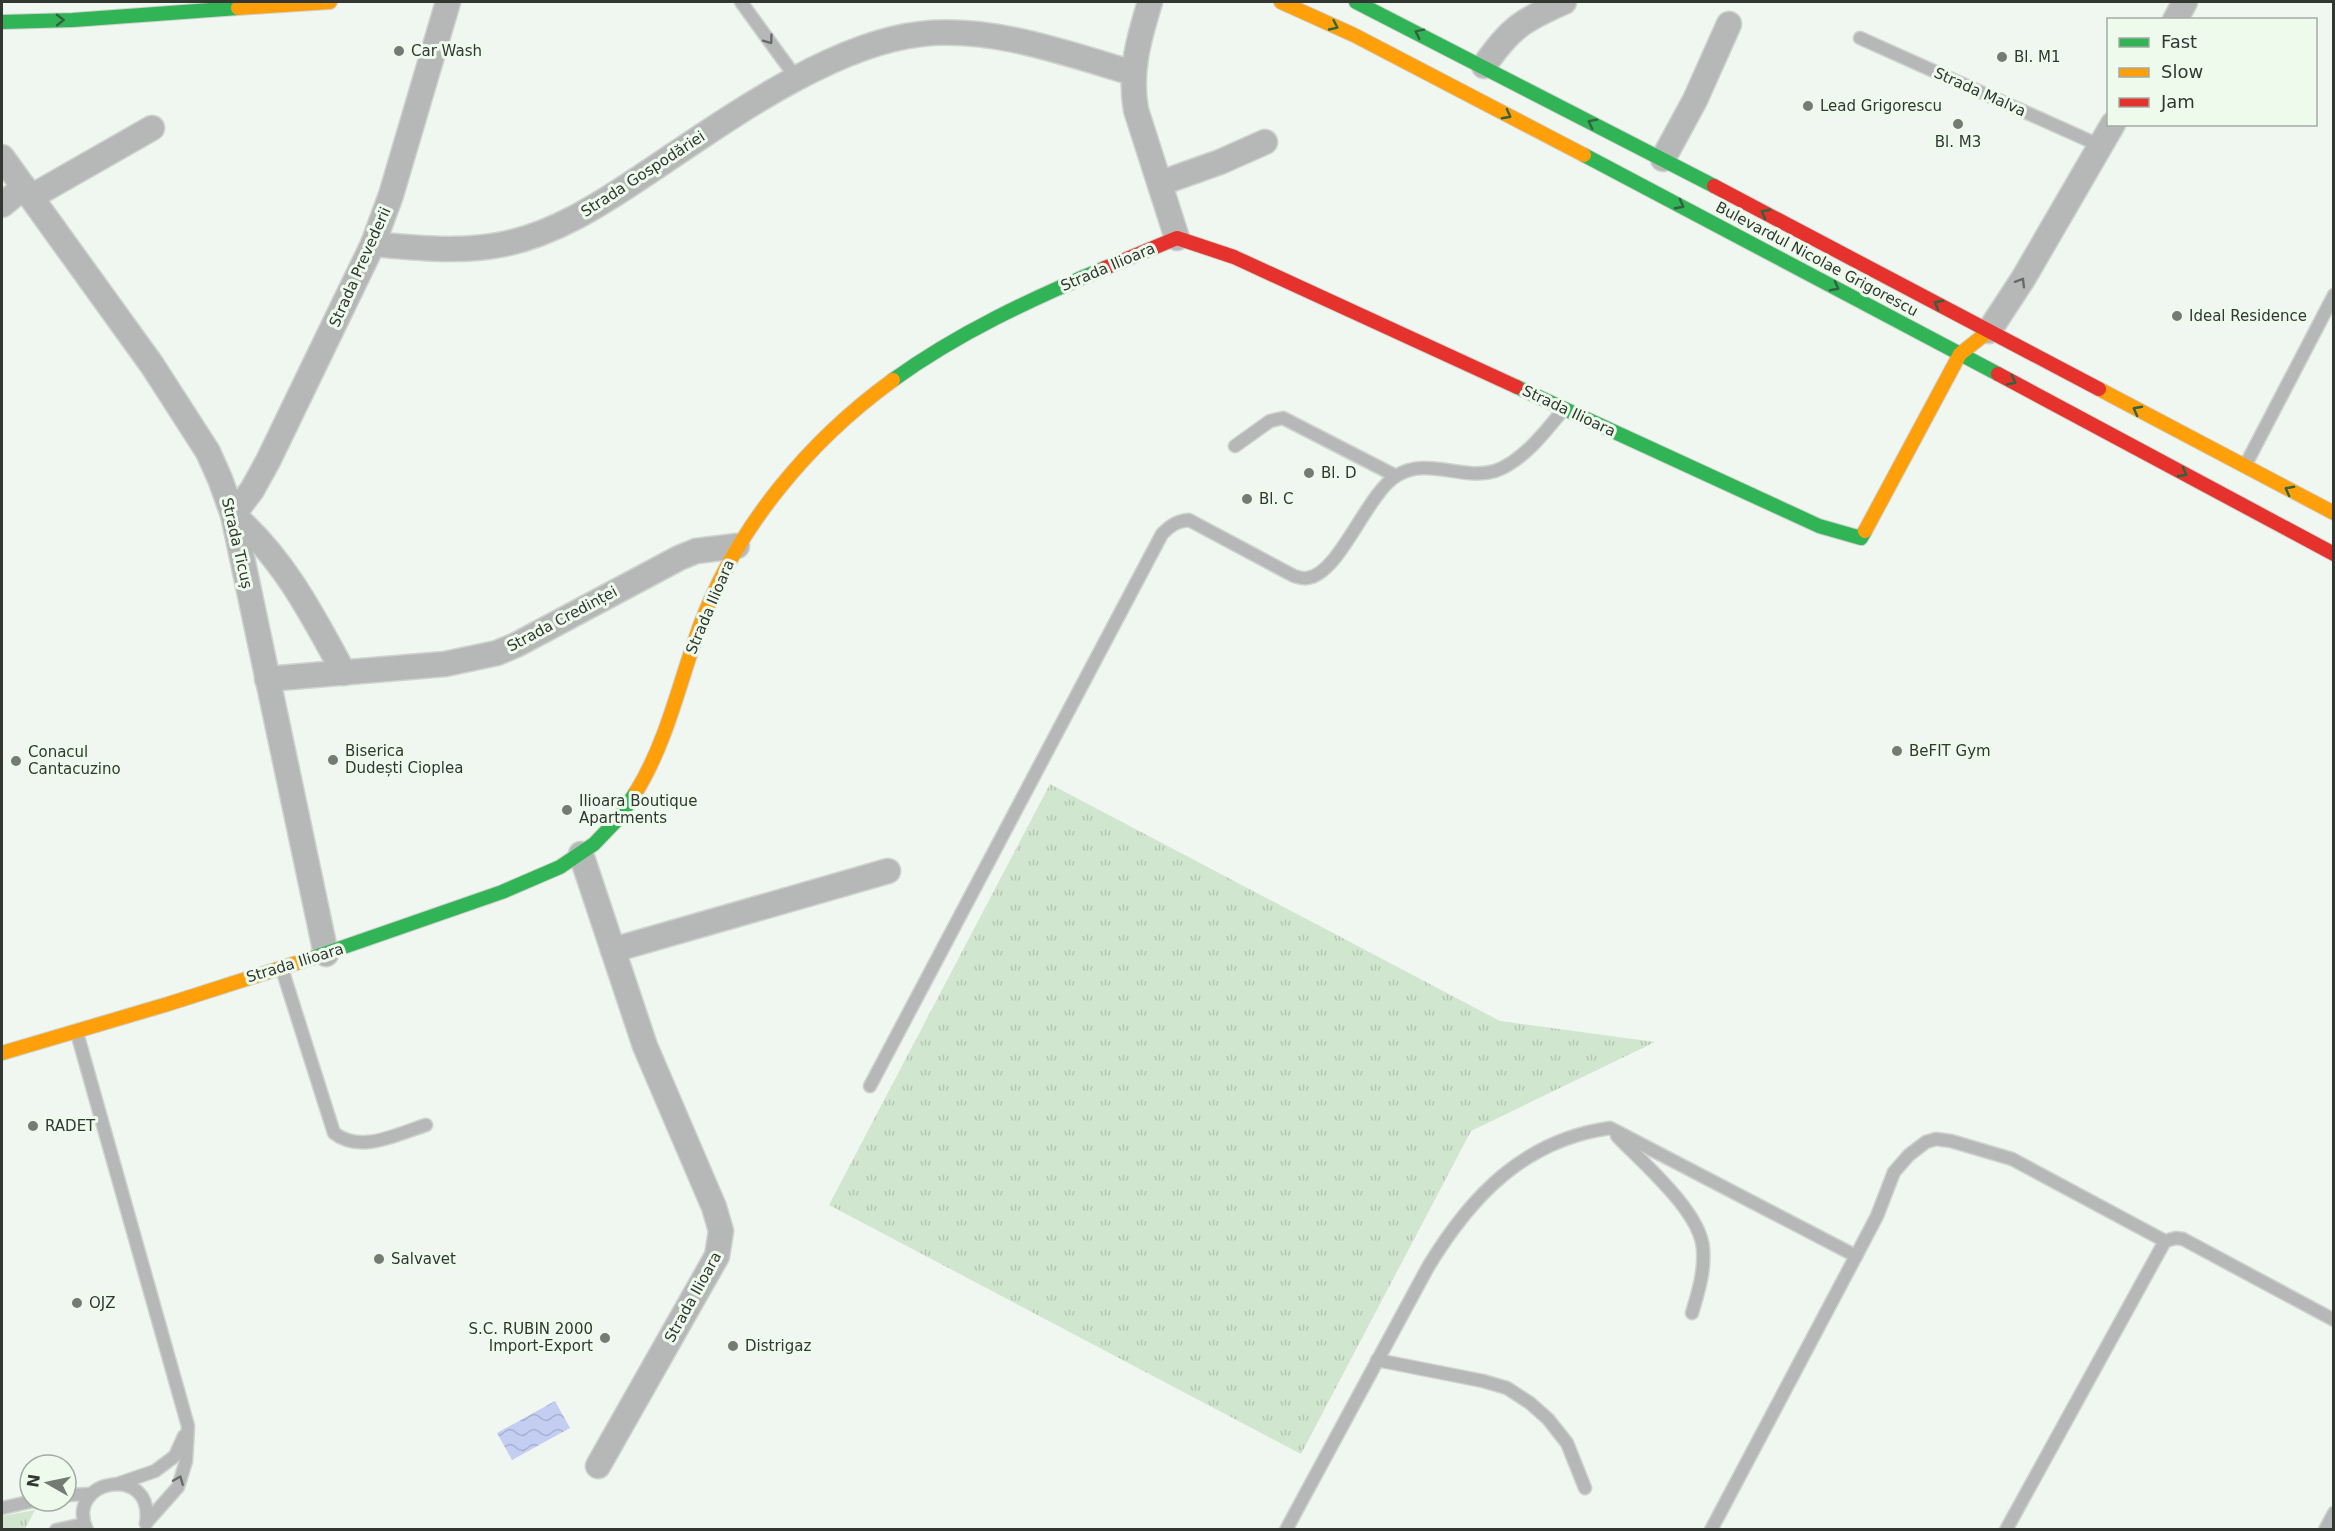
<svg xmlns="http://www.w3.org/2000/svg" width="2335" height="1531" viewBox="0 0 2335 1531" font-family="'DejaVu Sans',sans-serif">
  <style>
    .grass { fill: url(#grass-tufts) }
    .water { fill: url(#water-waves) }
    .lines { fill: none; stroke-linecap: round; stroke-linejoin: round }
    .lane-casing { stroke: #cfd3cf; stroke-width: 15 }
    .street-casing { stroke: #cfd3cf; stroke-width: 27 }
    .fast-casing { stroke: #cfd3cf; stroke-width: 16 }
    .slow-casing { stroke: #cfd3cf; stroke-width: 16 }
    .jam-casing { stroke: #cfd3cf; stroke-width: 16 }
    .lane { stroke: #b6b8b8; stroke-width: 12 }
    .street { stroke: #b6b8b8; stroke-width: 24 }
    .fast { stroke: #30b455; stroke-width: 14 }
    .slow { stroke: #ff9f0a; stroke-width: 14 }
    .jam { stroke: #e5322d; stroke-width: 14 }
    .oneway { stroke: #31633e }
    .oneway2 { stroke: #676b68 }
    .poi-dot { fill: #747a74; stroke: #edfaec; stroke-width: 2 }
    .labels { text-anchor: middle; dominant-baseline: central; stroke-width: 6; stroke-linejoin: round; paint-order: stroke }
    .poi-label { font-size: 15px; fill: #323732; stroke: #edfaec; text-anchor: start }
    .street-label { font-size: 15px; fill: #323732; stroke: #edfaec }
  </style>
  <defs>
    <pattern id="grass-tufts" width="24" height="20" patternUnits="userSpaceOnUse" patternTransform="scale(1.5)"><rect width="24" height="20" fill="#d1e6cf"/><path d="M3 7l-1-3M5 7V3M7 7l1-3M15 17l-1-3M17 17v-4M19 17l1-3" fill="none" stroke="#b4c6b2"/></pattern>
    <pattern id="water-waves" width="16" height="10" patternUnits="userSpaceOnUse" patternTransform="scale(1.5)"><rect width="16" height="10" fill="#c4cdf2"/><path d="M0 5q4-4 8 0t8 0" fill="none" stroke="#a9b1d0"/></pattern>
  </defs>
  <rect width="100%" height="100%" fill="#f0f6f0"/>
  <g class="grass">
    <path d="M 1050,784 L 1500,1021 L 1655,1042 L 1471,1131 L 1301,1454 L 829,1205 Z"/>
    <path d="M 35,1510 L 25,1529 L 2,1529 L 2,1516 Z"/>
  </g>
  <path class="water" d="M 555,1401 L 570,1428 L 512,1460 L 497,1433 Z"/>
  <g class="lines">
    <g class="lane-casing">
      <g id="lane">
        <path d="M 741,2 L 797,79"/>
        <path d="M 1860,38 L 2101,146"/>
        <path d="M 1235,446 L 1270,421 L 1283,418 L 1396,476"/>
        <path d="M 2246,464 L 2334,295"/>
        <path d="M 282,969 L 334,1133 C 361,1154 397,1134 426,1125"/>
        <path d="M 77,1033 L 188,1426 L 186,1461 L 178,1487 L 146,1523"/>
        <path d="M 870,1086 L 1162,534 C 1171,525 1177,521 1189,520 L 1294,576 C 1298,577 1303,579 1307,578 C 1339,575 1366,495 1396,476 C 1427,456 1462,481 1495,471 C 1522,462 1546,431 1563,410"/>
        <path d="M 1617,1136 C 1642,1162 1701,1212 1703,1249 C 1705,1271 1698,1293 1692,1313"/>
        <path d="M 1856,1256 L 1877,1216 L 1894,1172 L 1909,1155 L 1926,1142 L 1936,1139 L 1951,1141 L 2012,1159 L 2165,1241 L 2176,1238 L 2183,1239 L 2334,1320"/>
        <path d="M 1377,1360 L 1483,1381 L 1507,1388 L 1530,1403 L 1548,1419 L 1567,1443 L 1585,1488"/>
        <path d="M 120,1483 L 155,1471 L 175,1456 L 184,1436"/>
        <path d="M 66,1495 L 91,1494"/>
        <path d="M 2,1508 L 33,1501"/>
        <path d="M 56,1530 L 84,1524"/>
        <path d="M 87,1530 C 63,1479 156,1462 146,1524"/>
        <path d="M 1286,1530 L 1428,1267 C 1471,1196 1524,1140 1610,1128 L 1856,1256 L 1711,1530"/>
        <path d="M 2006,1530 L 2165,1241"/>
        <path d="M 2325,1530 L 2334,1513"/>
      </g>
    </g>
    <g class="street-casing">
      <g id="street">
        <path d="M 1150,2 C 1139,38 1129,72 1136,110 L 1177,238"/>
        <path d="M 2175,20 L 2185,2"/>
        <path d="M 1484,66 C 1510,28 1523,20 1564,2"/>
        <path d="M 2,157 L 152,365 L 208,452 L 220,479 L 233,515 L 326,954"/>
        <path d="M 1663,159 L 1695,100 L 1729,24"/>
        <path d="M 1161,183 L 1220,162 L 1265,142"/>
        <path d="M 31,197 L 152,128"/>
        <path d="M 2,205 L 24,187"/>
        <path d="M 373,244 C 416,248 461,253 504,244 C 554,234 599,205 641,177 C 718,126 828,44 921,34 C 992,26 1065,53 1133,73"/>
        <path d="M 1989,331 L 2023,279 L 2113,124"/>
        <path d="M 344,673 C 313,616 283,557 233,515 L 252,490 L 268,461 L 373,244 L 391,195 L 448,2"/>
        <path d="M 267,679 L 445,664 L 497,653 L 516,645 L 679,558 L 696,551 L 737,546"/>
        <path d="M 581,854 L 645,1046 L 714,1207 L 721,1231 L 717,1256 L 598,1466"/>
        <path d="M 613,950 L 888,871"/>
      </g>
    </g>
    <g class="fast-casing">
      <g id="fast">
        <path d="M 1356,2 L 1714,186"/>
        <path d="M 2,22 L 73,20 L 238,8"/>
        <path d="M 1584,155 L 1998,374"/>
        <path d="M 893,380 C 958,333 1031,299 1105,268"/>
        <path d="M 1517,387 L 1819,526 L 1861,538 L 1865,531"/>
        <path d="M 312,958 L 502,892 L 560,867 L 594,844 L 618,819 L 636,792"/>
      </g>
    </g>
    <g class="slow-casing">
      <g id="slow">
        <path d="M 1281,2 L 1354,35 L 1584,155"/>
        <path d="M 238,8 L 330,2"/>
        <path d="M 2099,389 L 2334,513"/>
        <path d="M 1865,531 L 1960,354 L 1989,331"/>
        <path d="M 636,792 C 668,740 680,679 701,623 C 738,526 809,441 893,380"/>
        <path d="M 2,1053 L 168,1004 L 312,958"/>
      </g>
    </g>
    <g class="jam-casing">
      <g id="jam">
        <path d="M 1714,186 L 2099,389"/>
        <path d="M 1105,268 L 1177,238 L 1234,257 L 1517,387"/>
        <path d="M 1998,374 L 2334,554"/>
      </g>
    </g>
    <use href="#lane" class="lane"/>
    <use href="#street" class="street"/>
    <use href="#fast" class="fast"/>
    <use href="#slow" class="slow"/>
    <use href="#jam" class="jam"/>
  </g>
  <defs><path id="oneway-chevron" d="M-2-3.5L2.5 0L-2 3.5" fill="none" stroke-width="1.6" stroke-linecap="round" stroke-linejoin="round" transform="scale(1.5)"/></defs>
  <g class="oneway">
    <use href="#oneway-chevron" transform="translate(60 20) rotate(-1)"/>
    <use href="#oneway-chevron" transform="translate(1334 26) rotate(25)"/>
    <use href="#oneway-chevron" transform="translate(1419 33) rotate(-154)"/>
    <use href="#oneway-chevron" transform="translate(1507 115) rotate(28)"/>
    <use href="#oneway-chevron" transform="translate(1592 123) rotate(-153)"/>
    <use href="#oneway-chevron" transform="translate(1680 205) rotate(28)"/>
    <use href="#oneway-chevron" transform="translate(1765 213) rotate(-152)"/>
    <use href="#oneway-chevron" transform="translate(1835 287) rotate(28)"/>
    <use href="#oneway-chevron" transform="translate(1938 304) rotate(-152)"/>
    <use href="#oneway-chevron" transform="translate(2012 381) rotate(27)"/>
    <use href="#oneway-chevron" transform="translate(2137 410) rotate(-152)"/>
    <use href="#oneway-chevron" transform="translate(2183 473) rotate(28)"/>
    <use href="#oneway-chevron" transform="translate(2289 490) rotate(-152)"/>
  </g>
  <g class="oneway2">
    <use href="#oneway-chevron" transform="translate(769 40) rotate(54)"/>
    <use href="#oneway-chevron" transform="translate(2021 282) rotate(-59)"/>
    <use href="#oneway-chevron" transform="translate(179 1480) rotate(-68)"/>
  </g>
  <g class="poi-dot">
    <circle cx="399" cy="51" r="6"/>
    <circle cx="2002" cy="57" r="6"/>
    <circle cx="1808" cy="106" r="6"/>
    <circle cx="1958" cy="124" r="6"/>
    <circle cx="2177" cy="316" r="6"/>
    <circle cx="1309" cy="473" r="6"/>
    <circle cx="1247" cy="499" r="6"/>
    <circle cx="1897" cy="751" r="6"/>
    <circle cx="333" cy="760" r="6"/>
    <circle cx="16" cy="761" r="6"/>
    <circle cx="567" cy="810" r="6"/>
    <circle cx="33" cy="1126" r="6"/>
    <circle cx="379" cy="1259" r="6"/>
    <circle cx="77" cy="1303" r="6"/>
    <circle cx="605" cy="1338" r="6"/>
    <circle cx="733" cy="1346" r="6"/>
  </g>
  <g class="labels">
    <g class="poi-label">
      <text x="411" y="51">Car Wash</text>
      <text x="2014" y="57">Bl. M1</text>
      <text x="1820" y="106">Lead Grigorescu</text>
      <text x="1958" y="142" text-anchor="middle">Bl. M3</text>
      <text x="2189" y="316">Ideal Residence</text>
      <text x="1321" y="473">Bl. D</text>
      <text x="1259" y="499">Bl. C</text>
      <text x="345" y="751">Biserica<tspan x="345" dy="17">Dudești Cioplea</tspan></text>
      <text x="1909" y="751">BeFIT Gym</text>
      <text x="28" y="752">Conacul<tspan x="28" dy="17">Cantacuzino</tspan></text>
      <text x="579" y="801">Ilioara Boutique<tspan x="579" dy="17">Apartments</tspan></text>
      <text x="45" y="1126">RADET</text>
      <text x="391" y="1259">Salvavet</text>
      <text x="89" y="1303">OJZ</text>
      <text x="593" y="1329" text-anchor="end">S.C. RUBIN 2000<tspan x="593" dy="17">Import-Export</tspan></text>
      <text x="745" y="1346">Distrigaz</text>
    </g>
    <g class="street-label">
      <text transform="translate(1980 92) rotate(24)">Strada Malva</text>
      <text transform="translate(643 174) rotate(-33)">Strada Gospodăriei</text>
      <text transform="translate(1817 259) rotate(28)">Bulevardul Nicolae Grigorescu</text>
      <text transform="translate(360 267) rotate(-66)">Strada Prevederii</text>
      <text transform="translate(1108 267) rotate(-23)">Strada Ilioara</text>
      <text transform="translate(1569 411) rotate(25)">Strada Ilioara</text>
      <text transform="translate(237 543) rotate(77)">Strada Ticuș</text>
      <text transform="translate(710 607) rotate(-67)">Strada Ilioara</text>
      <text transform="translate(562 619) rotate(-28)">Strada Credinței</text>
      <text transform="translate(295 963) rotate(-17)">Strada Ilioara</text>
      <text transform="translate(693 1297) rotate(-61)">Strada Ilioara</text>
    </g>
  </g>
  <rect width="2335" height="1531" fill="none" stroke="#323732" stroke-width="6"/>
  <rect x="2107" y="18" width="210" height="108" fill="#edfaec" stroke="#a2aca2" stroke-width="1.5"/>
  <rect x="2119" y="38" width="30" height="9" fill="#30b455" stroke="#a2aca2" stroke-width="1.5"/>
  <text x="2161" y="48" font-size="18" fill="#323732">Fast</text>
  <rect x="2119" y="68" width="30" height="9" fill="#ff9f0a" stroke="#a2aca2" stroke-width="1.5"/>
  <text x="2161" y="78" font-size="18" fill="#323732">Slow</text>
  <rect x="2119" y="98" width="30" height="9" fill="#e5322d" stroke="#a2aca2" stroke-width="1.5"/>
  <text x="2161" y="108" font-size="18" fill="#323732">Jam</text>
  <g transform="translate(48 1483) rotate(279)"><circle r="28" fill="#edfaec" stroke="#a2aca2" stroke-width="1.5"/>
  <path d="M0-4.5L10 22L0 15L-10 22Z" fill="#747a74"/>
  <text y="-9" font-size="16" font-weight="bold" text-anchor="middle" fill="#323732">N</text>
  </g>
</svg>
